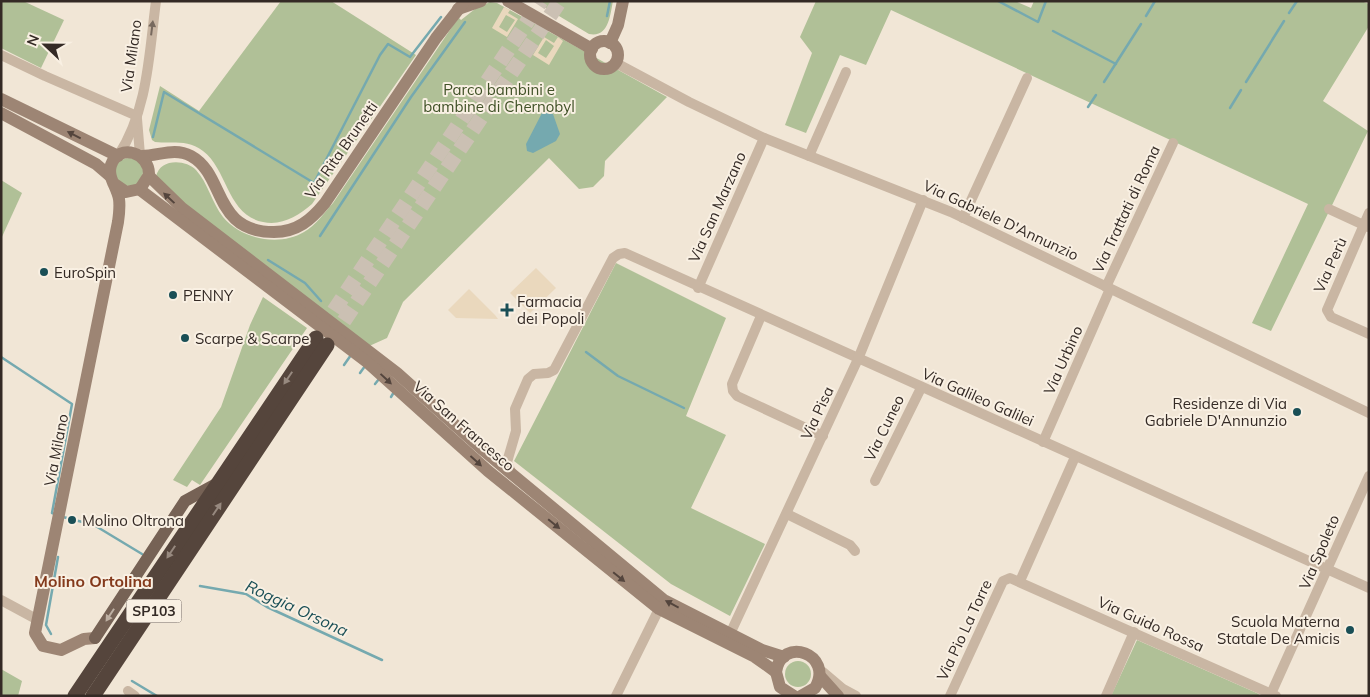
<svg xmlns="http://www.w3.org/2000/svg" width="1370" height="697" viewBox="0 0 1370 697" font-family="Mulish,sans-serif">
  <style>
    .green { fill: #b0c097 }
    .plaza { fill: #ead8bd; fill-rule: evenodd }
    .water { fill: #75a9af }
    .lines { fill: none; stroke-linecap: round; stroke-linejoin: round }
    .stream { stroke: #75a9af; stroke-width: 2.5 }
    .highway-tunnel { stroke: #cbc0b3; stroke-width: 15; stroke-dasharray: 15 8; stroke-linecap: butt }
    .street { stroke: #c9b6a3; stroke-width: 10 }
    .secondary { stroke: #9d8574; stroke-width: 12 }
    .primary { stroke: #766255; stroke-width: 12 }
    .highway { stroke: #55453c; stroke-width: 15 }
    .oneway { fill: #77695e }
    .oneway2 { fill: #54453d }
    .oneway3 { fill: #97897f }
    .oneway4 { fill: #beb0a3 }
    .poi-dot { fill: #1a4f56; stroke: #f9f0e3; stroke-width: 2 }
    .labels { text-anchor: middle; dominant-baseline: central; stroke-width: 4; stroke-linejoin: round; paint-order: stroke }
    .shield { fill: #f9f0e3; stroke: #6f655e; stroke-width: 1 }
    .shield-label { font-size: 14px; font-weight: bold; fill: #342a25 }
    .street-label { font-size: 15px; fill: #342a25; stroke: #f9f0e3 }
    .park-label { font-size: 15px; fill: #415228; stroke: #f9f0e3 }
    .poi-label { font-size: 15px; fill: #342a25; stroke: #f9f0e3; text-anchor: start }
    .neighbourhood-label { font-size: 16px; font-weight: bold; fill: #843a1c; stroke: #f9f0e3 }
    .water-label { font-size: 16px; font-style: italic; fill: #1a4f56; stroke: #f9f0e3 }
  </style>
  <rect width="100%" height="100%" fill="#f1e6d6"/>
  <g class="green">
    <path d="M 1,1 L 23,1 L 64,20 L 41,68 L 1,48 Z"/>
    <path d="M 281,1 L 331,1 L 416,55 L 312,204 C 298,216 282,226 263,222 C 227,215 228,170 203,151 C 187,139 173,144 155,142 L 152,140 L 149,130 L 160,86 L 199,111 Z"/>
    <path d="M 534,1 L 613,1 C 610,15 609,38 589,34 Z"/>
    <path d="M 816,1 L 1015,1 L 1031,8 L 1034,1 L 1361,1 L 1369,4 L 1369,26 L 1323,101 L 1368,131 L 1271,331 L 1252,323 L 1308,204 L 891,10 L 866,65 L 840,55 L 806,133 L 785,125 L 812,53 L 800,37 Z"/>
    <path d="M 490,2 L 497,3 L 667,97 L 605,161 L 604,176 L 593,187 L 579,189 L 549,158 L 403,302 L 387,338 L 367,347 L 180,204 L 156,177 C 159,158 186,159 196,170 C 208,183 212,203 223,217 C 241,239 279,247 304,232 C 316,225 324,213 333,203 L 454,24 L 459,18 L 461,20 L 475,9 Z"/>
    <circle cx="129" cy="172" r="14"/>
    <path d="M 1,180 L 22,193 L 1,239 Z"/>
    <path d="M 616,263 L 726,318 L 686,416 L 726,435 L 691,508 L 765,544 L 730,616 L 671,584 L 514,461 Z"/>
    <path d="M 263,297 L 307,328 L 200,485 L 192,480 L 187,487 L 173,480 L 221,407 L 250,325 Z"/>
    <path d="M 1137,640 L 1259,694 L 1258,696 L 1111,696 Z"/>
    <circle cx="798" cy="674" r="13"/>
    <path d="M 1,669 L 22,681 L 18,696 L 1,696 Z"/>
  </g>
  <g class="plaza">
    <path d="M 504,7 L 510,10 L 508,13 L 518,19 L 507,37 L 492,28 ZM 506,15 L 515,20 L 507,32 L 499,27 Z"/>
    <path d="M 544,37 L 554,43 L 558,37 L 563,41 L 549,65 L 533,55 ZM 546,40 L 554,46 L 546,58 L 538,53 Z"/>
    <path d="M 536,268 L 556,288 L 530,313 L 510,293 Z"/>
    <path d="M 469,289 L 495,315 L 498,319 L 456,318 L 448,310 Z"/>
  </g>
  <path class="water" d="M 543,111 L 553,114 L 560,134 L 556,141 L 533,153 L 527,151 L 526,144 Z"/>
  <g class="lines">
    <g class="stream">
      <path d="M 998,1 L 1038,22 L 1046,1"/>
      <path d="M 1289,13 L 1297,1"/>
      <path d="M 607,16 L 610,1"/>
      <path d="M 1146,16 L 1155,1"/>
      <path d="M 1053,31 L 1116,64"/>
      <path d="M 1104,82 L 1141,24"/>
      <path d="M 1246,82 L 1284,21"/>
      <path d="M 1088,107 L 1096,95"/>
      <path d="M 1230,108 L 1241,90"/>
      <path d="M 153,137 L 164,92 L 314,183 L 380,55 L 388,44 L 410,57 L 441,17"/>
      <path d="M 320,236 L 411,97 L 465,22"/>
      <path d="M 268,260 L 305,283 L 321,301"/>
      <path d="M 586,352 L 618,376 L 684,408"/>
      <path d="M 1,357 L 72,404 L 52,513 L 55,514"/>
      <path d="M 344,365 L 351,355"/>
      <path d="M 360,373 L 365,366"/>
      <path d="M 375,384 L 379,379"/>
      <path d="M 391,397 L 394,392"/>
      <path d="M 63,517 L 94,525 L 142,554"/>
      <path d="M 200,586 L 246,594 L 267,607 L 382,660"/>
      <path d="M 51,634 L 46,625 L 58,557"/>
      <path d="M 132,681 L 157,696"/>
    </g>
    <g class="highway-tunnel">
      <path d="M 321,330 L 541,1"/>
      <path d="M 331,340 L 560,1"/>
    </g>
    <g class="street">
      <path d="M 1,55 L 45,76 L 137,116"/>
      <path d="M 616,63 L 689,102 L 764,138 L 951,212 L 1369,413"/>
      <path d="M 137,119 L 140,155"/>
      <path d="M 118,156 C 148,110 149,54 156,1"/>
      <path d="M 809,156 L 846,72"/>
      <path d="M 1329,209 L 1368,227"/>
      <path d="M 1369,213 L 1327,310 L 1331,317 L 1369,334"/>
      <path d="M 963,218 L 1027,78"/>
      <path d="M 1106,287 L 1173,143"/>
      <path d="M 698,288 L 764,138"/>
      <path d="M 761,316 L 732,384 L 733,391 L 737,396 L 823,436"/>
      <path d="M 1043,442 L 1110,289"/>
      <path d="M 511,472 L 507,462 L 516,431 L 515,409 L 528,379 L 534,374 L 548,373 L 554,370 L 613,258 L 619,254 L 625,253 L 1369,588"/>
      <path d="M 875,481 L 921,388"/>
      <path d="M 787,514 L 850,545 L 855,551"/>
      <path d="M 1020,581 L 1075,457"/>
      <path d="M 1,600 L 38,620"/>
      <path d="M 730,634 L 858,359 L 923,200"/>
      <path d="M 823,672 L 843,689 L 856,696"/>
      <path d="M 128,691 L 135,696"/>
      <path d="M 616,696 L 659,609"/>
      <path d="M 950,696 L 1003,581 L 1010,578 L 1276,696"/>
      <path d="M 1106,696 L 1134,632"/>
      <path d="M 1270,696 L 1369,476"/>
    </g>
    <g class="secondary">
      <path d="M 508,1 L 592,49"/>
      <path d="M 458,9 L 481,1"/>
      <circle cx="604" cy="55" r="14"/>
      <path d="M 610,43 L 618,25 L 623,1"/>
      <path d="M 1,99 L 118,156"/>
      <path d="M 1,113 L 96,164 L 110,176"/>
      <path d="M 142,156 C 159,156 174,147 191,156 C 226,175 212,232 274,232 C 297,232 311,220 325,203 L 436,38 L 465,1"/>
      <path d="M 149,176 L 182,208 L 397,373 L 483,450 L 664,600 L 762,650 L 784,657"/>
      <path d="M 139,189 L 367,362 L 488,471 L 659,609 L 755,657 L 776,672"/>
      <path d="M 95,638 L 84,639 L 61,650 L 43,646 L 35,633 L 118,222 C 119,215 120,206 119,199 C 117,187 107,177 111,165 C 119,142 150,153 149,175 L 140,189 L 126,192 L 113,183"/>
      <path d="M 820,676 L 838,696"/>
      <path d="M 794,696 L 780,687 L 776,672 C 781,635 835,654 815,688 L 801,696"/>
    </g>
    <path class="primary" d="M 95,638 L 185,501 L 218,483"/>
    <g class="highway">
      <path d="M 75,696 L 316,338"/>
      <path d="M 93,696 L 327,345"/>
    </g>
  </g>
  <defs><path id="oneway-solid" d="M-6-.8H1V-3.2L6.5 0L1 3.2V.8H-6Z" transform="scale(1.25)"/></defs>
  <use class="oneway" href="#oneway-solid" transform="translate(152 28) rotate(-83)"/>
  <g class="oneway2">
    <use href="#oneway-solid" transform="translate(74 135) rotate(-153)"/>
    <use href="#oneway-solid" transform="translate(169 198) rotate(-137)"/>
    <use href="#oneway-solid" transform="translate(386 379) rotate(43)"/>
    <use href="#oneway-solid" transform="translate(476 461) rotate(42)"/>
    <use href="#oneway-solid" transform="translate(554 524) rotate(39)"/>
    <use href="#oneway-solid" transform="translate(619 577) rotate(39)"/>
    <use href="#oneway-solid" transform="translate(672 604) rotate(-152)"/>
  </g>
  <g class="oneway3">
    <use href="#oneway-solid" transform="translate(288 378) rotate(124)"/>
    <use href="#oneway-solid" transform="translate(217 509) rotate(-56)"/>
    <use href="#oneway-solid" transform="translate(171 552) rotate(124)"/>
  </g>
  <use class="oneway4" href="#oneway-solid" transform="translate(110 615) rotate(123)"/>
  <g class="poi-dot">
    <circle cx="44" cy="272" r="5"/>
    <circle cx="173" cy="295" r="5"/>
    <path d="M504.5 302.5h5v5h5v5h-5v5h-5v-5h-5v-5h5z"/>
    <circle cx="185" cy="338" r="5"/>
    <circle cx="1297" cy="412" r="5"/>
    <circle cx="72" cy="520" r="5"/>
    <circle cx="1350" cy="630" r="5"/>
  </g>
  <g class="labels">
    <rect class="shield" x="126.5" y="599.5" width="55" height="23" rx="4"/>
    <g class="shield-label">
      <text x="154" y="611">SP103</text>
    </g>
    <g class="street-label">
      <text transform="translate(131 56) rotate(-82)">Via Milano</text>
      <text transform="translate(341 150) rotate(-55)">Via Rita Brunetti</text>
      <text transform="translate(717 207) rotate(-66)">Via San Marzano</text>
      <text transform="translate(1126 209) rotate(-65)">Via Trattati di Roma</text>
      <text transform="translate(1001 220) rotate(25)">Via Gabriele D'Annunzio</text>
      <text transform="translate(1330 265) rotate(-66)">Via Perù</text>
      <text transform="translate(1063 360) rotate(-66)">Via Urbino</text>
      <text transform="translate(978 397) rotate(24)">Via Galileo Galilei</text>
      <text transform="translate(817 413) rotate(-65)">Via Pisa</text>
      <text transform="translate(464 426) rotate(41)">Via San Francesco</text>
      <text transform="translate(884 428) rotate(-64)">Via Cuneo</text>
      <text transform="translate(56 450) rotate(-79)">Via Milano</text>
      <text transform="translate(1319 552) rotate(-67)">Via Spoleto</text>
      <text transform="translate(1151 624) rotate(24)">Via Guido Rossa</text>
      <text transform="translate(964 630) rotate(-65)">Via Pio La Torre</text>
    </g>
    <g class="park-label">
      <text x="499" y="89">Parco bambini e<tspan x="499" dy="17">bambine di Chernobyl</tspan></text>
    </g>
    <g class="poi-label">
      <text x="54" y="272">EuroSpin</text>
      <text x="183" y="295">PENNY</text>
      <text x="517" y="301">Farmacia<tspan x="517" dy="17">dei Popoli</tspan></text>
      <text x="195" y="338">Scarpe &amp; Scarpe</text>
      <text x="1287" y="403" text-anchor="end">Residenze di Via<tspan x="1287" dy="17">Gabriele D'Annunzio</tspan></text>
      <text x="82" y="520">Molino Oltrona</text>
      <text x="1340" y="621" text-anchor="end">Scuola Materna<tspan x="1340" dy="17">Statale De Amicis</tspan></text>
    </g>
    <g class="neighbourhood-label">
      <text x="93" y="581">Molino Ortolina</text>
    </g>
    <g class="water-label">
      <text transform="translate(297 608) rotate(25)">Roggia Orsona</text>
    </g>
  </g>
  <rect width="1370" height="697" fill="none" stroke="#342a25" stroke-width="5"/>
  <g transform="translate(45 45) rotate(292)" stroke="#f9f0e3" stroke-width="4" paint-order="stroke">
  <path d="M0-4L9 19L0 12L-9 19Z" fill="#342a25"/>
  <text y="-8" font-size="14" font-weight="bold" text-anchor="middle" fill="#342a25">N</text>
  </g>
</svg>
